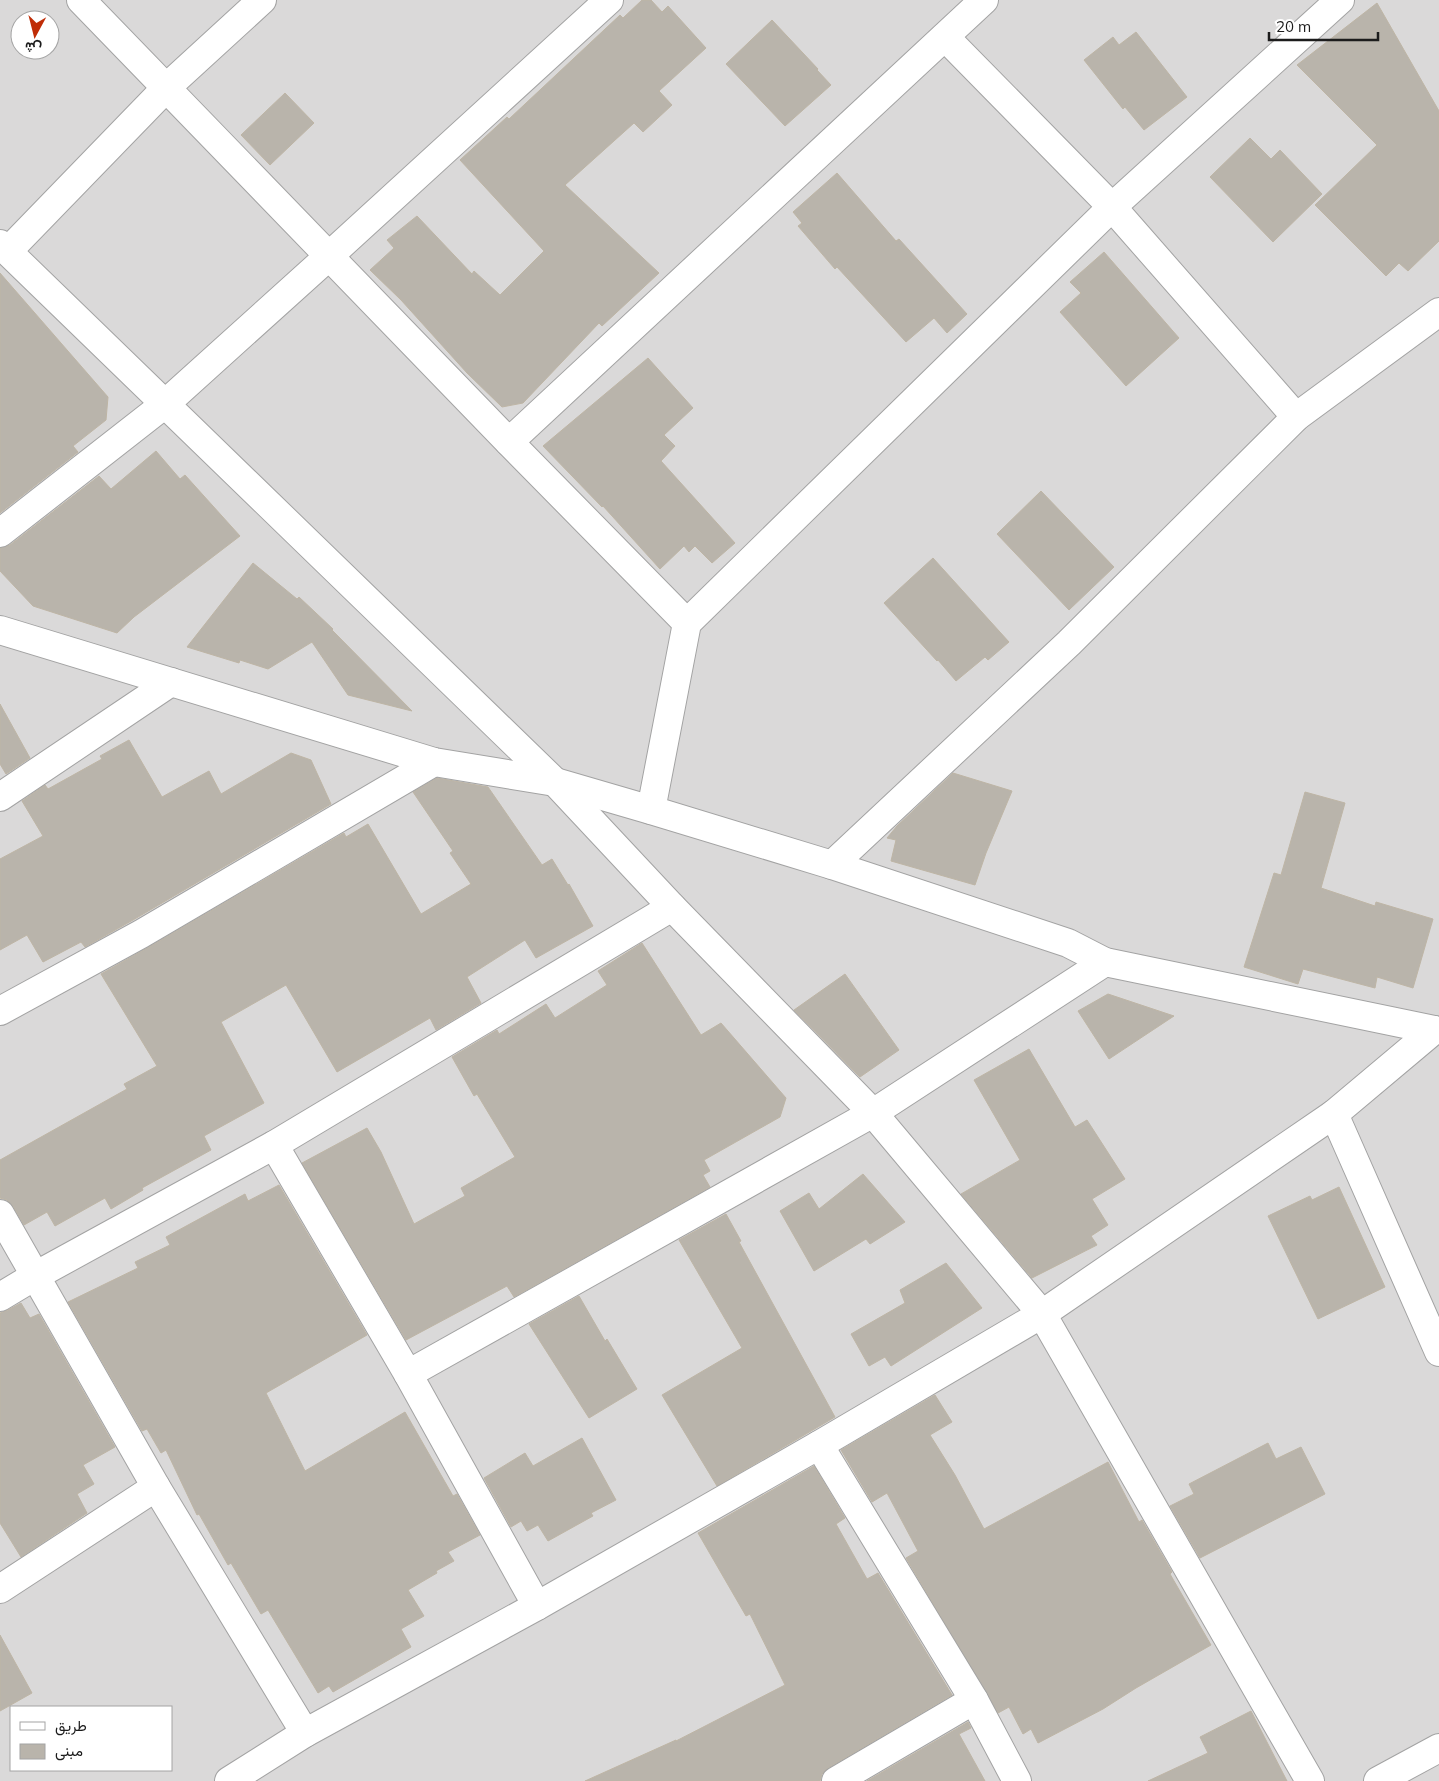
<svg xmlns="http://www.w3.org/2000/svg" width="1439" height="1781" viewBox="0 0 1439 1781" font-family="Mulish,Vazirmatn,sans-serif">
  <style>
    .residential { fill: #dad9d9; fill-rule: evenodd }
    .building { fill: #b9b4ab; stroke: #beb5a5 }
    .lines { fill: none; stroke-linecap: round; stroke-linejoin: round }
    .minor-casing { stroke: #a3a3a3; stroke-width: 30 }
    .minor { stroke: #fff; stroke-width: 28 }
  </style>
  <rect width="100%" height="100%" fill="#edece2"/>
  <path class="residential" d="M 0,0 L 1439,0 L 1439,1781 L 0,1781 ZM 20,20 L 50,20 L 50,50 L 20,50 ZM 11,1707 L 171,1707 L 171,1770 L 11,1770 Z"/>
  <g class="building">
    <path d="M 642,0 L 651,0 L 662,12 L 668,6 L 706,48 L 659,91 L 672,105 L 643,132 L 634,123 L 565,185 L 659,273 L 602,326 L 599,323 L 523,403 L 502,407 L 467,373 L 401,300 L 370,270 L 394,248 L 387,240 L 417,216 L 472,274 L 474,271 L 500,295 L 544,251 L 460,160 L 507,117 L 509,119 L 620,15 L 623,18 Z"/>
    <path d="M 1377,3 L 1439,111 L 1439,241 L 1408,271 L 1399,263 L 1386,276 L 1315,205 L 1377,145 L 1297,65 Z"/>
    <path d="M 772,20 L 818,69 L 817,70 L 831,85 L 785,126 L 726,64 Z"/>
    <path d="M 1136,32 L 1187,97 L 1144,130 L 1125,107 L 1123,109 L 1084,60 L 1113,37 L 1119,45 Z"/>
    <path d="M 285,93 L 314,123 L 270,165 L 241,135 Z"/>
    <path d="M 1250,138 L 1271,159 L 1280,150 L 1322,194 L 1273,242 L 1210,177 Z"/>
    <path d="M 837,173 L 896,241 L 899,239 L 967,314 L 947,333 L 934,318 L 906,342 L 837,267 L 835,269 L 798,226 L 802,223 L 793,212 Z"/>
    <path d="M 1104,252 L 1179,338 L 1126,386 L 1060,312 L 1081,293 L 1070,282 Z"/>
    <path d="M 0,273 L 108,397 L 106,420 L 73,446 L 78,452 L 0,513 Z"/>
    <path d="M 648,358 L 693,408 L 664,435 L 675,446 L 661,461 L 735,543 L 712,563 L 695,546 L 689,552 L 684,546 L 660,569 L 603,506 L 602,507 L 543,446 Z"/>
    <path d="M 156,451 L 180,479 L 185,475 L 240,536 L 134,617 L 117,633 L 33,606 L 0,571 L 0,548 L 10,545 L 99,476 L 111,489 Z"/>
    <path d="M 1041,491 L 1114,567 L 1069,610 L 997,534 Z"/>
    <path d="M 933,558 L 1009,642 L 988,660 L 985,657 L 956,681 L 938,660 L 937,661 L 884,603 Z"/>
    <path d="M 253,563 L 297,599 L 299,597 L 333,629 L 332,630 L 412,711 L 348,695 L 312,642 L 268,669 L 240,660 L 239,663 L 187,647 Z"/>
    <path d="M 0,704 L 30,758 L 6,774 L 0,764 Z"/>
    <path d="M 129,740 L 162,797 L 209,771 L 221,794 L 291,753 L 311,760 L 331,804 L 133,920 L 85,947 L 81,942 L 43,962 L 27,935 L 0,950 L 0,859 L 43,836 L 22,801 L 45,785 L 48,789 L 102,759 L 100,756 Z"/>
    <path d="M 953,773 L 1012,791 L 986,853 L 975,885 L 891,861 L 896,840 L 887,838 L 897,826 Z"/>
    <path d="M 437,778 L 488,787 L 542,865 L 552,859 L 568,885 L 569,884 L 593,926 L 536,958 L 525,940 L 467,977 L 481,1003 L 436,1030 L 430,1018 L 337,1072 L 286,985 L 221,1022 L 264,1103 L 204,1136 L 211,1150 L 142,1188 L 143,1190 L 111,1209 L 105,1198 L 55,1226 L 47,1212 L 24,1225 L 13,1206 L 7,1200 L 0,1198 L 0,1160 L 127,1089 L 124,1084 L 157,1066 L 101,974 L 149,947 L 344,833 L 346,837 L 368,824 L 421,914 L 471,884 L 450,853 L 453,851 L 413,792 Z"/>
    <path d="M 1305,792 L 1345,803 L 1321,888 L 1375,906 L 1376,902 L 1433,919 L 1413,988 L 1377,977 L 1375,988 L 1303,969 L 1298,984 L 1244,967 L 1274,873 L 1281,875 Z"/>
    <path d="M 642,943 L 701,1035 L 721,1023 L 786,1098 L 780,1117 L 704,1160 L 710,1171 L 703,1175 L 710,1187 L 514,1297 L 507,1286 L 406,1340 L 302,1163 L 367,1128 L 381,1152 L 414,1224 L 465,1196 L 461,1188 L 515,1157 L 477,1094 L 474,1096 L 452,1057 L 497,1030 L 499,1034 L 546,1004 L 555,1018 L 607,985 L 598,971 Z"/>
    <path d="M 845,974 L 899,1050 L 860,1077 L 794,1010 Z"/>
    <path d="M 1108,994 L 1174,1016 L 1109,1059 L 1078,1011 Z"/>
    <path d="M 1029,1049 L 1075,1127 L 1087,1120 L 1125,1179 L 1092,1199 L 1108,1225 L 1091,1236 L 1097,1245 L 1032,1278 L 961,1194 L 1020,1160 L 974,1080 Z"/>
    <path d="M 863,1174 L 905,1222 L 870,1244 L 866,1239 L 814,1271 L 780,1211 L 809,1193 L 819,1209 Z"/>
    <path d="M 279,1185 L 367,1335 L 266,1393 L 305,1471 L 405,1412 L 453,1496 L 457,1494 L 480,1535 L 448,1552 L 454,1561 L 436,1571 L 437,1573 L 408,1590 L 424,1616 L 401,1629 L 411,1647 L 333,1692 L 329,1686 L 318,1693 L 268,1610 L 261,1614 L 231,1563 L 228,1565 L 199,1514 L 197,1515 L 166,1450 L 161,1453 L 147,1429 L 142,1431 L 68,1302 L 138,1268 L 135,1262 L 170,1245 L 166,1237 L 245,1194 L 248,1201 Z"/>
    <path d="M 1339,1187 L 1385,1287 L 1318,1319 L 1268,1216 L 1310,1196 L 1312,1200 Z"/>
    <path d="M 726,1214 L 741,1241 L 739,1242 L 835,1417 L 717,1486 L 662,1395 L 742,1348 L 679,1240 Z"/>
    <path d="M 946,1263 L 982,1308 L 891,1366 L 885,1357 L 869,1366 L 851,1334 L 905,1303 L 900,1290 Z"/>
    <path d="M 579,1296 L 605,1341 L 607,1339 L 637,1389 L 589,1418 L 529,1324 Z"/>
    <path d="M 21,1303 L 30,1318 L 39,1314 L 115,1447 L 83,1465 L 94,1484 L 77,1494 L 87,1513 L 21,1557 L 0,1523 L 0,1313 L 8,1310 Z"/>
    <path d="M 935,1395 L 952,1422 L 930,1435 L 955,1475 L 984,1529 L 1108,1462 L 1139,1522 L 1142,1520 L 1172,1572 L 1170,1574 L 1211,1645 L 1136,1688 L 1103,1709 L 1038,1743 L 1031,1729 L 1023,1734 L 1009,1707 L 998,1713 L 906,1558 L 918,1551 L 887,1493 L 872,1502 L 841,1450 Z"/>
    <path d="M 582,1438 L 616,1500 L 591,1513 L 593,1516 L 548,1541 L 538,1525 L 527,1531 L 521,1521 L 511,1527 L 484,1478 L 525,1453 L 533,1466 Z"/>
    <path d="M 1268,1443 L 1276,1459 L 1301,1447 L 1325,1494 L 1200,1558 L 1170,1506 L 1194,1494 L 1189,1484 Z"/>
    <path d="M 814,1466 L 845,1518 L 836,1524 L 867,1579 L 878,1573 L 952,1695 L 828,1768 L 822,1774 L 820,1781 L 585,1781 L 676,1740 L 676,1741 L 785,1685 L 750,1614 L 746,1616 L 698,1533 Z"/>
    <path d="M 0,1635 L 32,1693 L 0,1711 Z"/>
    <path d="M 1251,1711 L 1287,1781 L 1148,1781 L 1208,1753 L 1200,1737 Z"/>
    <path d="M 968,1722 L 971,1728 L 959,1734 L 985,1781 L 867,1781 Z"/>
  </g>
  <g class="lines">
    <g class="minor-casing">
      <g id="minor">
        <path d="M 81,0 L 509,442 L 687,623"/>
        <path d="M 945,37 L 1112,207 L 1296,417"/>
        <path d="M 0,244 L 555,782 L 672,907 L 873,1113 L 1042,1314 L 1310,1781"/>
        <path d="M 8,251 L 167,87 L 262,0"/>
        <path d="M 509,442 L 984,0"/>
        <path d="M 0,533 L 165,404 L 329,256 L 609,0"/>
        <path d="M 0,630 L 434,762 L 555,782 L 651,810 L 832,865 L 1068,943 L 1105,962 L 1434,1030"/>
        <path d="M 0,797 L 171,682"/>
        <path d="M 651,810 L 687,623 L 1112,207 L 1340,0"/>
        <path d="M 832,865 L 1069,643 L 1296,417 L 1439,312"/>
        <path d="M 0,1011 L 141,934 L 434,762"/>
        <path d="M 1334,1114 L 1439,1352"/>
        <path d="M 274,1145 L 408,1374 L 537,1606"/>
        <path d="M 0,1214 L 156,1487 L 305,1733"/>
        <path d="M 0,1297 L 35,1276 L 274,1145 L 672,907"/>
        <path d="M 408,1374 L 873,1113 L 1105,962"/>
        <path d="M 819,1445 L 974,1700 L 1017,1781"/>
        <path d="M 0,1589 L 156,1487"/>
        <path d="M 229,1781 L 305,1733 L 537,1606 L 819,1445 L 1042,1314 L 1334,1114 L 1434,1030"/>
        <path d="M 836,1781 L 974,1700"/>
        <path d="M 1378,1781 L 1439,1748"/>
      </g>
    </g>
    <use href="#minor" class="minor"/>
  </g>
  <rect x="10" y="1706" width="162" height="65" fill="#ffffff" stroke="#a4a4a4"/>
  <rect x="20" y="1722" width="25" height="8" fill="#ffffff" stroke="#a4a4a4"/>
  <text x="55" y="1731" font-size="15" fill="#1c1c1c">طريق</text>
  <rect x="20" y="1744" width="25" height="15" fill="#b9b4ab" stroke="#a4a4a4"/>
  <text x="55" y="1756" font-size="15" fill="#1c1c1c">مبنى</text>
  <g transform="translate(35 35) rotate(187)"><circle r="24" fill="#ffffff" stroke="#a4a4a4"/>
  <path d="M0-4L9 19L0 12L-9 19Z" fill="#c02d07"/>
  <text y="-8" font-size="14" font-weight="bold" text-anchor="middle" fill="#1c1c1c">ش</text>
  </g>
  <path d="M1269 32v8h109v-8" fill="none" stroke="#1c1c1c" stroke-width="2.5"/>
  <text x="1276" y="32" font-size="15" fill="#1c1c1c" stroke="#ffffff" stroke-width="4" paint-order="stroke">20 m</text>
</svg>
